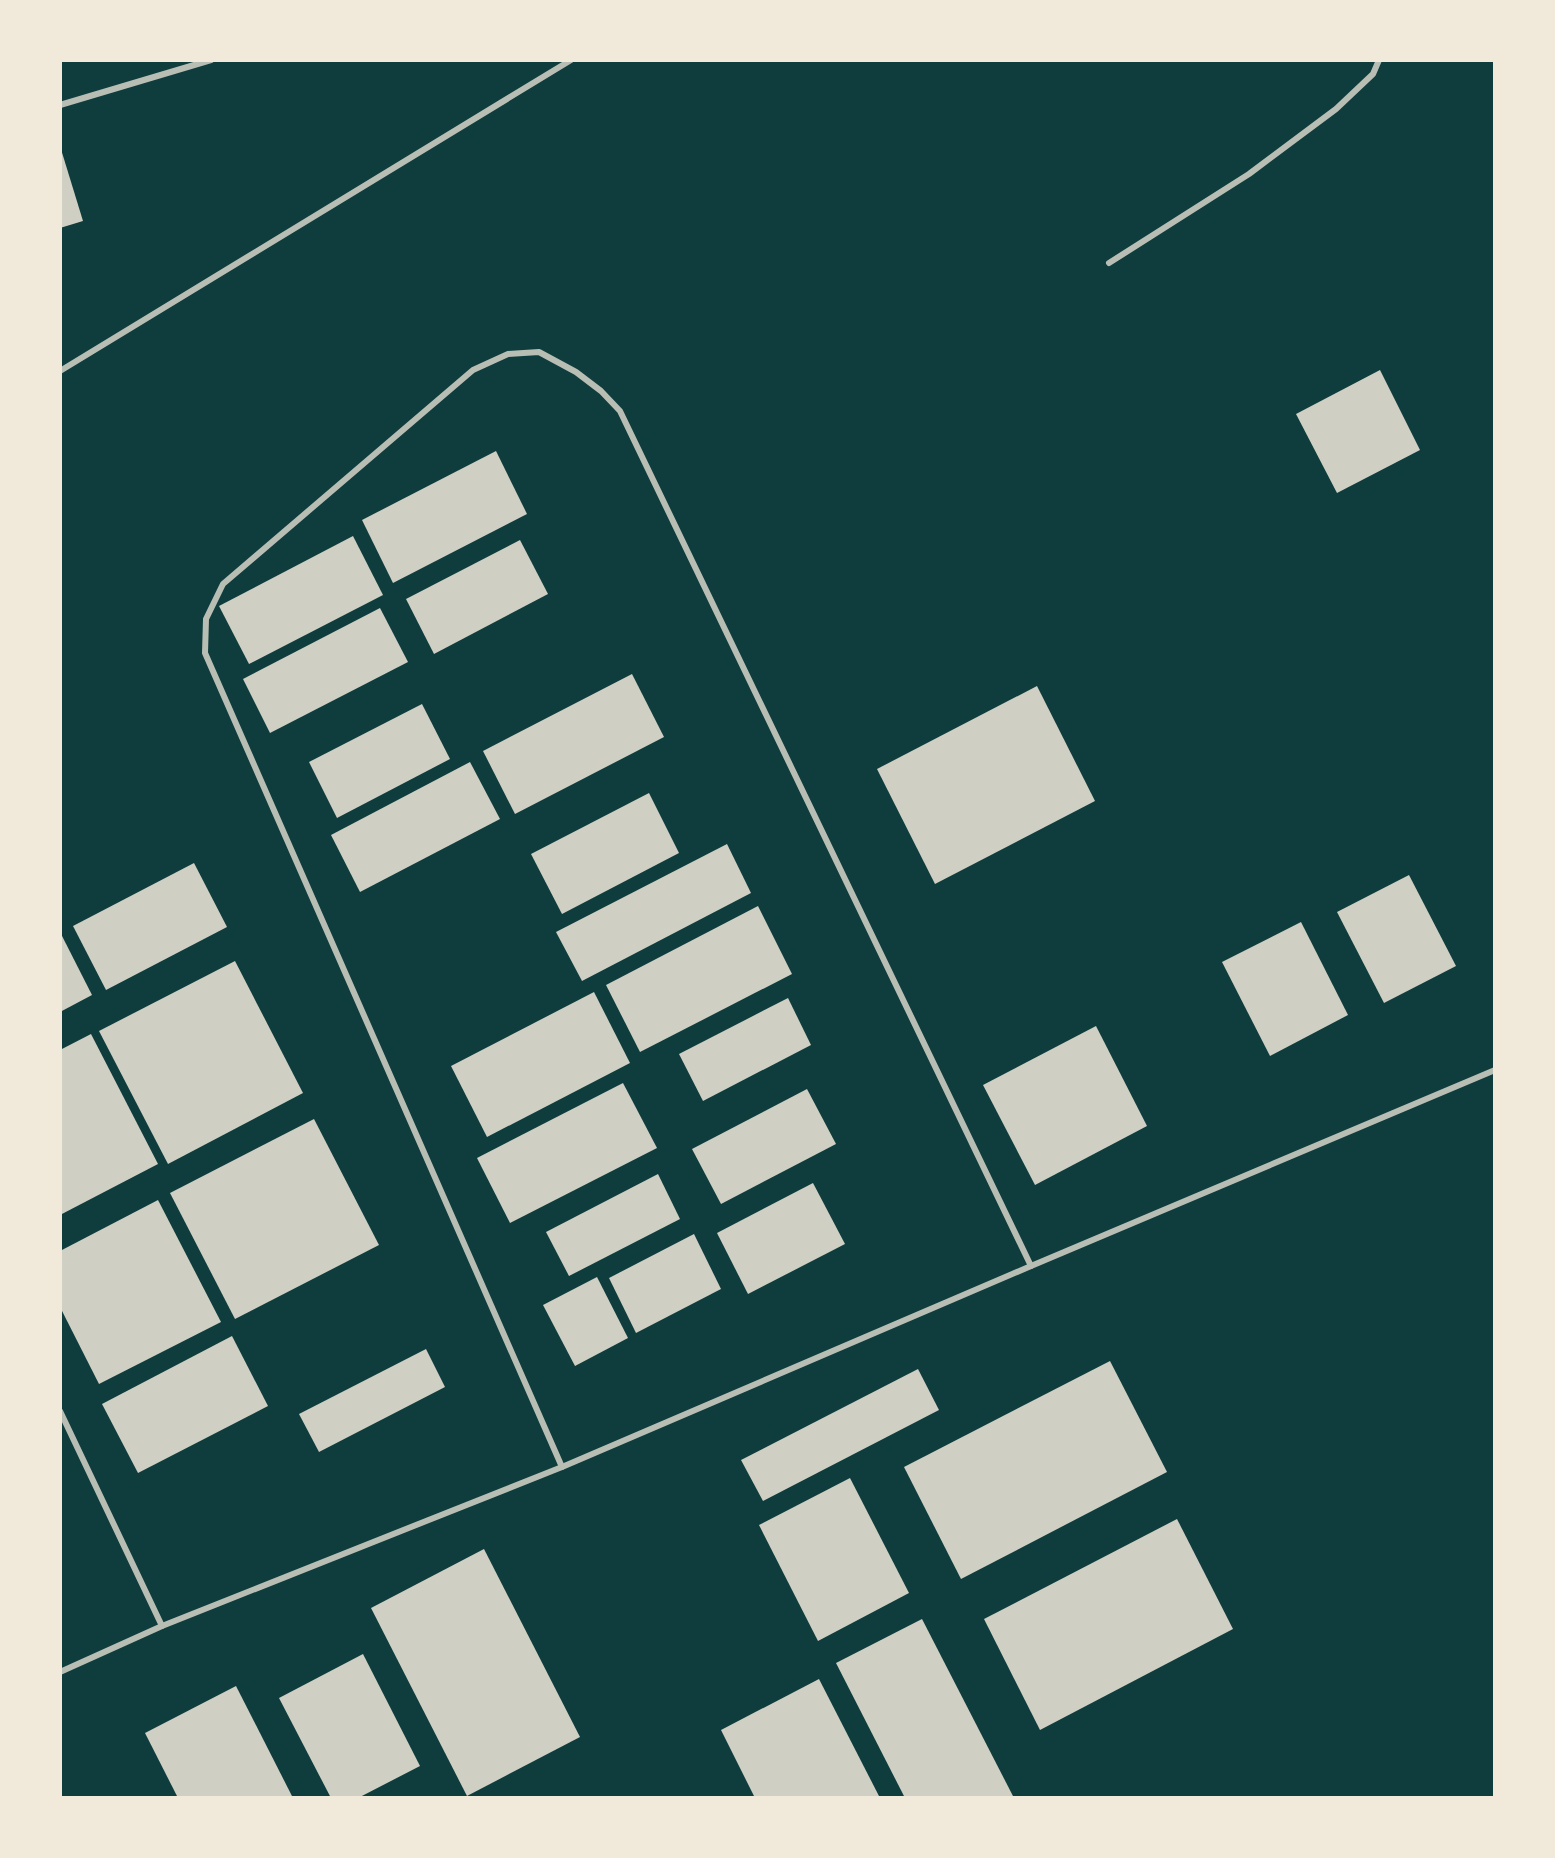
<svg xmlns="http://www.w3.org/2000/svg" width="1555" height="1858" viewBox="0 0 1555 1858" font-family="Lato,sans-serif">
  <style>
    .building { fill: #cfcfc3 }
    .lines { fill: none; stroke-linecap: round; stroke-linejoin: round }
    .service { stroke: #b8beb3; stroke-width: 6 }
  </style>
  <rect width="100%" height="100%" fill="#0f3d3e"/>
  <g class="building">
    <path d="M 60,146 L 83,221 L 60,228 Z"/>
    <path d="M 1380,370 L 1420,450 L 1337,493 L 1296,414 Z"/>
    <path d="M 496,451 L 527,514 L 393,583 L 362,520 Z"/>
    <path d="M 353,536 L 383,595 L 249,664 L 219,606 Z"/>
    <path d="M 520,540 L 548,594 L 434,654 L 406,599 Z"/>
    <path d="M 380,608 L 408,662 L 270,733 L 243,679 Z"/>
    <path d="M 632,674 L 664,737 L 515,814 L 483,751 Z"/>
    <path d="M 1037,686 L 1095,801 L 935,884 L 877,769 Z"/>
    <path d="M 422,704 L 450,759 L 337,818 L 309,762 Z"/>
    <path d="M 470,762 L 500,819 L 360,892 L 331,835 Z"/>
    <path d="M 649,793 L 679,853 L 562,914 L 531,854 Z"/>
    <path d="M 727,844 L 751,893 L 582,981 L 556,932 Z"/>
    <path d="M 194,863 L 227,927 L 106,990 L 73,926 Z"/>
    <path d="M 1409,875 L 1456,966 L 1384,1003 L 1337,912 Z"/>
    <path d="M 758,906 L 792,974 L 640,1052 L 606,985 Z"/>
    <path d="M 1301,922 L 1348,1015 L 1270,1056 L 1222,962 Z"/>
    <path d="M 60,932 L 92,995 L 60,1012 Z"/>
    <path d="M 235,961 L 303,1093 L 168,1164 L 99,1031 Z"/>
    <path d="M 594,992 L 630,1063 L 487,1137 L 451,1066 Z"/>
    <path d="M 788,998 L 811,1045 L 703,1101 L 679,1054 Z"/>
    <path d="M 1096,1026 L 1147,1126 L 1035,1185 L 983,1085 Z"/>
    <path d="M 91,1034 L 158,1164 L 60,1215 L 60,1050 Z"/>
    <path d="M 623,1083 L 657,1148 L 510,1223 L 477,1158 Z"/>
    <path d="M 807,1089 L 836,1144 L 721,1204 L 692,1149 Z"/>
    <path d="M 314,1119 L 379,1245 L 235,1319 L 170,1193 Z"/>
    <path d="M 658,1174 L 680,1219 L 569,1276 L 546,1232 Z"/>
    <path d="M 813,1183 L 845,1244 L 748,1294 L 717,1233 Z"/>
    <path d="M 158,1200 L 221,1322 L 99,1384 L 60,1307 L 60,1251 Z"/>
    <path d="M 694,1234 L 721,1289 L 636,1333 L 609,1278 Z"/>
    <path d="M 597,1277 L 628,1338 L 575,1366 L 543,1305 Z"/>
    <path d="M 232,1336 L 268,1406 L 138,1473 L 102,1404 Z"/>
    <path d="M 426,1349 L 445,1387 L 319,1452 L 299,1414 Z"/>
    <path d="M 1110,1361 L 1167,1472 L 961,1579 L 904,1467 Z"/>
    <path d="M 918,1369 L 939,1410 L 763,1501 L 741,1460 Z"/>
    <path d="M 850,1478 L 909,1593 L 818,1641 L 759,1525 Z"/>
    <path d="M 1177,1519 L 1233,1629 L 1040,1730 L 984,1619 Z"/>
    <path d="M 484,1549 L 580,1737 L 467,1796 L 371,1608 Z"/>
    <path d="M 922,1619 L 1014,1798 L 905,1798 L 836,1663 Z"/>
    <path d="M 363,1654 L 420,1766 L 358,1798 L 331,1798 L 279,1698 Z"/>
    <path d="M 819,1679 L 880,1798 L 755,1798 L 721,1730 Z"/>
    <path d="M 236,1686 L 293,1798 L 178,1798 L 145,1733 Z"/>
  </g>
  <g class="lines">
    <g class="service">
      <path d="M 60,105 L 211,60"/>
      <path d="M 1109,263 L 1249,174 L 1336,109 L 1373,74 L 1379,60"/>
      <path d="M 60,371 L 571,60"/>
      <path d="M 60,1411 L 162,1626"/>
      <path d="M 562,1467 L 205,653 L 206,619 L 223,584 L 473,370 L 508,354 L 539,352 L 576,372 L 601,391 L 620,411 L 1031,1266"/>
      <path d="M 60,1672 L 162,1626 L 562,1467 L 1031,1266 L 1495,1070"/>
    </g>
  </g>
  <rect width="1555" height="1858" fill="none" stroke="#f1e9da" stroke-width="124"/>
</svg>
